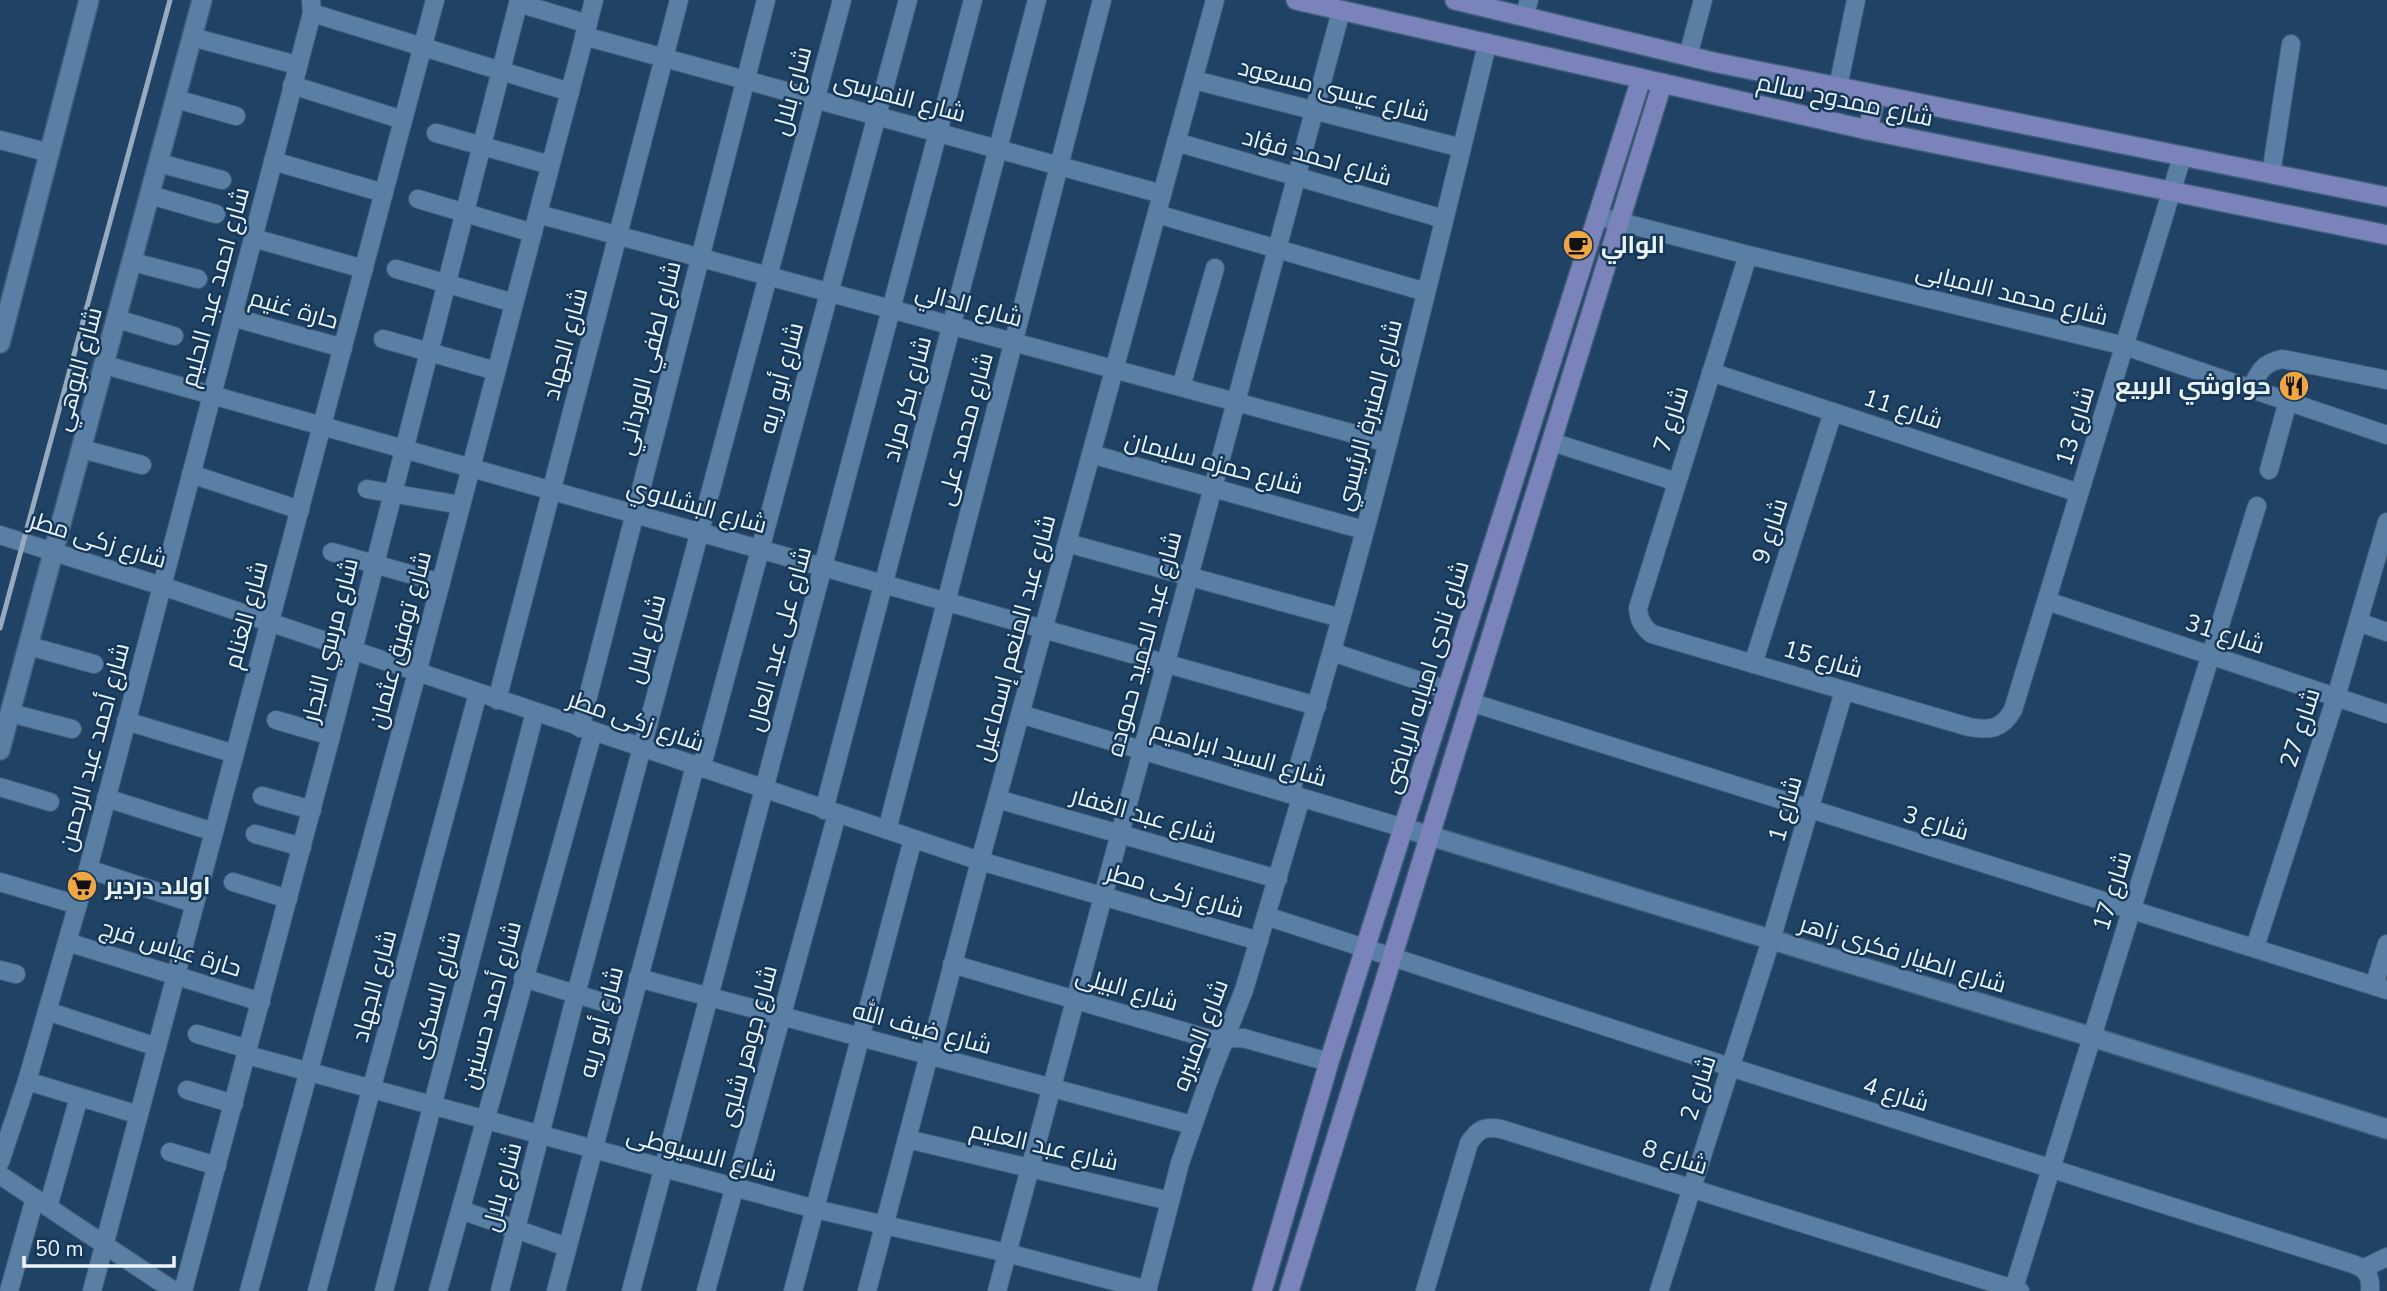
<svg xmlns="http://www.w3.org/2000/svg" width="2387" height="1291" viewBox="0 0 2387 1291" font-family="'Nunito Sans',Cairo,sans-serif">
  <style>
    .lines { fill: none; stroke-linecap: round; stroke-linejoin: round }
    .minor-casing { stroke: #405d77; stroke-width: 20 }
    .tertiary-casing { stroke: #405d77; stroke-width: 22 }
    .secondary-casing { stroke: #405d77; stroke-width: 22 }
    .minor { stroke: #5a7fa5; stroke-width: 18 }
    .tertiary { stroke: #5a7fa5; stroke-width: 19 }
    .secondary { stroke: #7a84ba; stroke-width: 19 }
    .rail { stroke: #98abbe; stroke-width: 5 }
    .labels { text-anchor: middle; dominant-baseline: central; stroke-width: 5; stroke-linejoin: round; paint-order: stroke }
    .street-label { font-size: 24px; fill: #ebf3fb; stroke: #15385a }
    .poi-label { font-size: 24px; font-weight: bold; fill: #ebf3fb; stroke: #15385a; text-anchor: start }
  </style>
  <rect width="100%" height="100%" fill="#204265"/>
  <g class="lines">
    <g class="minor-casing">
      <g id="minor">
        <path d="M 518,3 L 588,24"/>
        <path d="M 312,13 L 570,92"/>
        <path d="M 1524,17 L 1529,0"/>
        <path d="M 584,36 L 1162,194"/>
        <path d="M 192,37 L 297,65"/>
        <path d="M 1688,56 L 1703,0"/>
        <path d="M 1194,80 L 1462,148"/>
        <path d="M 292,85 L 403,120"/>
        <path d="M 1838,87 L 1856,0"/>
        <path d="M 176,99 L 236,116"/>
        <path d="M 436,133 L 550,165"/>
        <path d="M 0,140 L 50,153"/>
        <path d="M 1176,142 L 1444,219"/>
        <path d="M 273,161 L 384,193"/>
        <path d="M 159,163 L 222,180"/>
        <path d="M 2271,174 L 2291,44"/>
        <path d="M 150,195 L 216,214"/>
        <path d="M 418,199 L 533,233"/>
        <path d="M 538,214 L 1388,443"/>
        <path d="M 1157,214 L 1426,292"/>
        <path d="M 1597,216 L 1748,255 L 2125,346 L 2387,435"/>
        <path d="M 253,238 L 364,269"/>
        <path d="M 1748,255 L 1638,608 C 1639,620 1642,626 1652,634 L 1969,727 C 1990,731 2002,729 2013,710 L 2182,157"/>
        <path d="M 133,262 L 198,279"/>
        <path d="M 396,269 L 514,303"/>
        <path d="M 232,317 L 343,348"/>
        <path d="M 117,319 L 174,336"/>
        <path d="M 383,339 L 496,371"/>
        <path d="M 105,365 L 1317,706"/>
        <path d="M 1711,372 L 2079,493"/>
        <path d="M 1181,387 L 1215,268"/>
        <path d="M 2251,389 C 2259,371 2263,363 2282,359 L 2387,380"/>
        <path d="M 1552,442 L 1677,482"/>
        <path d="M 82,449 L 142,465"/>
        <path d="M 1091,454 L 1364,530"/>
        <path d="M 2269,470 L 2288,401"/>
        <path d="M 191,474 L 300,510"/>
        <path d="M 367,489 L 461,505"/>
        <path d="M 0,535 L 162,586 L 980,861 L 1259,941"/>
        <path d="M 1067,543 L 1341,618"/>
        <path d="M 332,552 L 441,583"/>
        <path d="M 2047,601 L 2387,714"/>
        <path d="M 2358,622 L 2387,632"/>
        <path d="M 29,646 L 94,664"/>
        <path d="M 1332,652 L 1447,690"/>
        <path d="M 1753,664 L 1833,412"/>
        <path d="M 497,700 L 679,0"/>
        <path d="M 1470,702 L 2387,990"/>
        <path d="M 10,713 L 72,729"/>
        <path d="M 1020,714 L 1404,828"/>
        <path d="M 276,720 L 331,736"/>
        <path d="M 126,721 L 235,754"/>
        <path d="M 580,728 L 766,0"/>
        <path d="M 701,769 L 908,0"/>
        <path d="M 0,787 L 50,802"/>
        <path d="M 1290,794 C 1365,547 1426,296 1487,45"/>
        <path d="M 262,796 L 312,810"/>
        <path d="M 106,798 L 214,832"/>
        <path d="M 997,799 L 1278,879"/>
        <path d="M 824,810 L 1037,0"/>
        <path d="M 887,830 L 1102,0"/>
        <path d="M 255,834 L 302,847"/>
        <path d="M 88,869 L 195,904"/>
        <path d="M 0,882 L 78,905"/>
        <path d="M 233,882 L 288,899"/>
        <path d="M 1266,916 L 1730,1067 L 2353,1264 C 2367,1269 2371,1276 2370,1291"/>
        <path d="M 67,942 L 261,1002"/>
        <path d="M 2255,947 L 2336,697 L 2387,522"/>
        <path d="M 952,964 L 1210,1039 L 1243,1038 L 1329,1062"/>
        <path d="M 0,970 L 16,974"/>
        <path d="M 523,978 L 629,1010"/>
        <path d="M 638,978 L 1192,1125"/>
        <path d="M 2374,986 L 2387,944"/>
        <path d="M 47,1011 L 157,1047"/>
        <path d="M 197,1034 L 248,1049"/>
        <path d="M 247,1055 L 815,1209 L 1007,1253 L 1148,1290"/>
        <path d="M 27,1081 L 139,1115"/>
        <path d="M 187,1090 L 234,1104"/>
        <path d="M 907,1139 L 1170,1201"/>
        <path d="M 170,1152 L 217,1166"/>
        <path d="M 0,1162 L 27,1081 L 88,869 L 312,13 L 311,0"/>
        <path d="M 0,1175 L 174,1291"/>
        <path d="M 48,1207 L 79,1097"/>
        <path d="M 461,1210 L 567,1247"/>
        <path d="M 2364,1268 L 2387,1257"/>
        <path d="M 9,1291 L 35,1198"/>
        <path d="M 92,1291 L 435,0"/>
        <path d="M 183,1291 L 331,736 L 519,0"/>
        <path d="M 249,1291 L 417,673 L 594,0"/>
        <path d="M 317,1291 L 478,693"/>
        <path d="M 384,1291 L 535,712"/>
        <path d="M 438,1291 L 593,732"/>
        <path d="M 500,1291 L 576,994 L 842,0"/>
        <path d="M 556,1291 L 695,766"/>
        <path d="M 631,1291 L 973,0"/>
        <path d="M 706,1291 L 837,814"/>
        <path d="M 793,1291 L 913,839"/>
        <path d="M 867,1291 L 980,861 L 1215,0"/>
        <path d="M 997,1291 L 1341,11"/>
        <path d="M 1147,1291 L 1180,1163 L 1208,1082 L 1244,990 L 1301,798"/>
        <path d="M 1425,1291 L 1469,1143 C 1478,1129 1485,1126 1501,1129 L 2020,1291"/>
        <path d="M 1659,1291 L 1771,940 L 1844,691"/>
        <path d="M 2013,1291 L 2257,506"/>
      </g>
    </g>
    <g class="tertiary-casing">
      <g id="tertiary">
        <path d="M 0,343 L 89,0"/>
        <path d="M 0,750 L 202,0"/>
        <path d="M 1404,828 L 2092,1037 L 2387,1129"/>
      </g>
    </g>
    <g class="secondary-casing">
      <g id="secondary">
        <path d="M 1296,0 L 1868,130 L 2387,235"/>
        <path d="M 1455,0 L 1713,62 L 2387,197"/>
        <path d="M 1868,130 L 1876,95"/>
        <path d="M 1262,1291 L 1329,1062 L 1641,79"/>
        <path d="M 1289,1291 L 1662,84"/>
      </g>
    </g>
    <use href="#minor" class="minor"/>
    <use href="#tertiary" class="tertiary"/>
    <use href="#secondary" class="secondary"/>
    <path class="rail" d="M 0,628 L 170,0"/>
  </g>
  <defs>
    <g id="cafe-disc" transform="scale(1.575)"><circle r="9.5" fill="#f1a640" stroke="#15385a"/><path d="M-5.5-4.5H6V0H3Q3 3.5 0 3.5H-2.5Q-5.5 3.5-5.5 0ZM3-3.2v2h1.7v-2ZM-6 4.5H4V6H-6Z" fill="#111"/></g>
    <g id="restaurant-disc" transform="scale(1.575)"><circle r="9.5" fill="#f1a640" stroke="#15385a"/><path d="M-5-6h1v4h1v-4h1v4h1v-4h1v5L-1.5 .5V6h-2V.5L-5-1ZM5-6V6H3V1.5H1.5Q1.5-4 5-6Z" fill="#111"/></g>
    <g id="supermarket-disc" transform="scale(1.575)"><circle r="9.5" fill="#f1a640" stroke="#15385a"/><path d="M-6-5.5h2.5l.6 2H6L4.5 2H-2.5L-4.4-4H-6ZM-1.5 3.2a1.3 1.3 0 1 0 .1 0ZM3 3.2a1.3 1.3 0 1 0 .1 0Z" fill="#111"/></g>
  </defs>
  <g fill-rule="evenodd">
    <use href="#cafe-disc" x="1578" y="245"/>
    <use href="#restaurant-disc" x="2294" y="386"/>
    <use href="#supermarket-disc" x="82" y="886"/>
  </g>
  <g class="labels">
    <g class="street-label">
      <text transform="translate(1334 90) rotate(14)">شارع عيسى مسعود</text>
      <text transform="translate(792 91) rotate(-75)">شارع بلال</text>
      <text transform="translate(900 97) rotate(15)">شارع النمرسى</text>
      <text transform="translate(1845 100) rotate(12)">شارع ممدوح سالم</text>
      <text transform="translate(1317 157) rotate(16)">شارع احمد فؤاد</text>
      <text transform="translate(215 287) rotate(-75)">شارع احمد عبد الحليم</text>
      <text transform="translate(2012 294) rotate(14)">شارع محمد الامبابى</text>
      <text transform="translate(969 305) rotate(15)">شارع الدالي</text>
      <text transform="translate(294 309) rotate(16)">حارة غنيم</text>
      <text transform="translate(565 344) rotate(-75)">شارع الجهاد</text>
      <text transform="translate(649 358) rotate(-76)">شارع لطفي الورداني</text>
      <text transform="translate(78 369) rotate(-75)">شارع البوهي</text>
      <text transform="translate(781 378) rotate(-75)">شارع أبو ريه</text>
      <text transform="translate(907 399) rotate(-75)">شارع بكر مراد</text>
      <text transform="translate(1903 409) rotate(18)">شارع 11</text>
      <text transform="translate(1369 415) rotate(-75)">شارع المنيرة الرئيسي</text>
      <text transform="translate(1671 419) rotate(-73)">شارع 7</text>
      <text transform="translate(2075 426) rotate(-73)">شارع 13</text>
      <text transform="translate(965 429) rotate(-75)">شارع محمد على</text>
      <text transform="translate(1214 463) rotate(15)">شارع حمزه سليمان</text>
      <text transform="translate(697 506) rotate(16)">شارع البشلاوي</text>
      <text transform="translate(1770 531) rotate(-72)">شارع 9</text>
      <text transform="translate(98 540) rotate(17)">شارع زكى مطر</text>
      <text transform="translate(246 615) rotate(-75)">شارع الغنام</text>
      <text transform="translate(2225 634) rotate(18)">شارع 31</text>
      <text transform="translate(1015 638) rotate(-75)">شارع عبد المنعم إسماعيل</text>
      <text transform="translate(646 639) rotate(-75)">شارع بلال</text>
      <text transform="translate(779 639) rotate(-75)">شارع على عبد العال</text>
      <text transform="translate(330 640) rotate(-76)">شارع مرسي النجار</text>
      <text transform="translate(400 640) rotate(-75)">شارع توفيق عثمان</text>
      <text transform="translate(1144 644) rotate(-75)">شارع عبد الحميد حموده</text>
      <text transform="translate(1823 659) rotate(16)">شارع 15</text>
      <text transform="translate(1426 677) rotate(-73)">شارع نادى امبابه الرياضى</text>
      <text transform="translate(636 721) rotate(19)">شارع زكى مطر</text>
      <text transform="translate(2300 728) rotate(-72)">شارع 27</text>
      <text transform="translate(94 747) rotate(-75)">شارع أحمد عبد الرحمن</text>
      <text transform="translate(1239 754) rotate(16)">شارع السيد ابراهيم</text>
      <text transform="translate(1785 809) rotate(-74)">شارع 1</text>
      <text transform="translate(1144 815) rotate(16)">شارع عبد الغفار</text>
      <text transform="translate(1936 823) rotate(17)">شارع 3</text>
      <text transform="translate(1175 891) rotate(16)">شارع زكى مطر</text>
      <text transform="translate(2112 891) rotate(-73)">شارع 17</text>
      <text transform="translate(171 948) rotate(17)">حارة عباس فرج</text>
      <text transform="translate(1903 954) rotate(17)">شارع الطيار فكرى زاهر</text>
      <text transform="translate(374 986) rotate(-75)">شارع الجهاد</text>
      <text transform="translate(1127 989) rotate(16)">شارع البيلى</text>
      <text transform="translate(436 995) rotate(-75)">شارع السكرى</text>
      <text transform="translate(491 1005) rotate(-75)">شارع أحمد حسنين</text>
      <text transform="translate(601 1022) rotate(-75)">شارع أبو ريه</text>
      <text transform="translate(922 1028) rotate(15)">شارع ضيف الله</text>
      <text transform="translate(1200 1035) rotate(-69)">شارع المنيره</text>
      <text transform="translate(748 1046) rotate(-75)">شارع جوهر شلبى</text>
      <text transform="translate(1698 1088) rotate(-72)">شارع 2</text>
      <text transform="translate(1896 1094) rotate(17)">شارع 4</text>
      <text transform="translate(1044 1146) rotate(13)">شارع عبد العليم</text>
      <text transform="translate(702 1154) rotate(15)">شارع الاسيوطى</text>
      <text transform="translate(1675 1157) rotate(17)">شارع 8</text>
      <text transform="translate(502 1187) rotate(-75)">شارع بلال</text>
    </g>
    <g class="poi-label">
      <text x="1601" y="245">الوالي</text>
      <text x="2271" y="386" text-anchor="end">حواوشي الربيع</text>
      <text x="105" y="886">اولاد دردير</text>
    </g>
  </g>
  <path d="M24 1256v10h150v-10" fill="none" stroke="#ebf3fb" stroke-width="3.5"/>
  <text x="35" y="1256" font-size="21" fill="#ebf3fb" stroke="#15385a" stroke-width="5" paint-order="stroke">50 m</text>
</svg>
